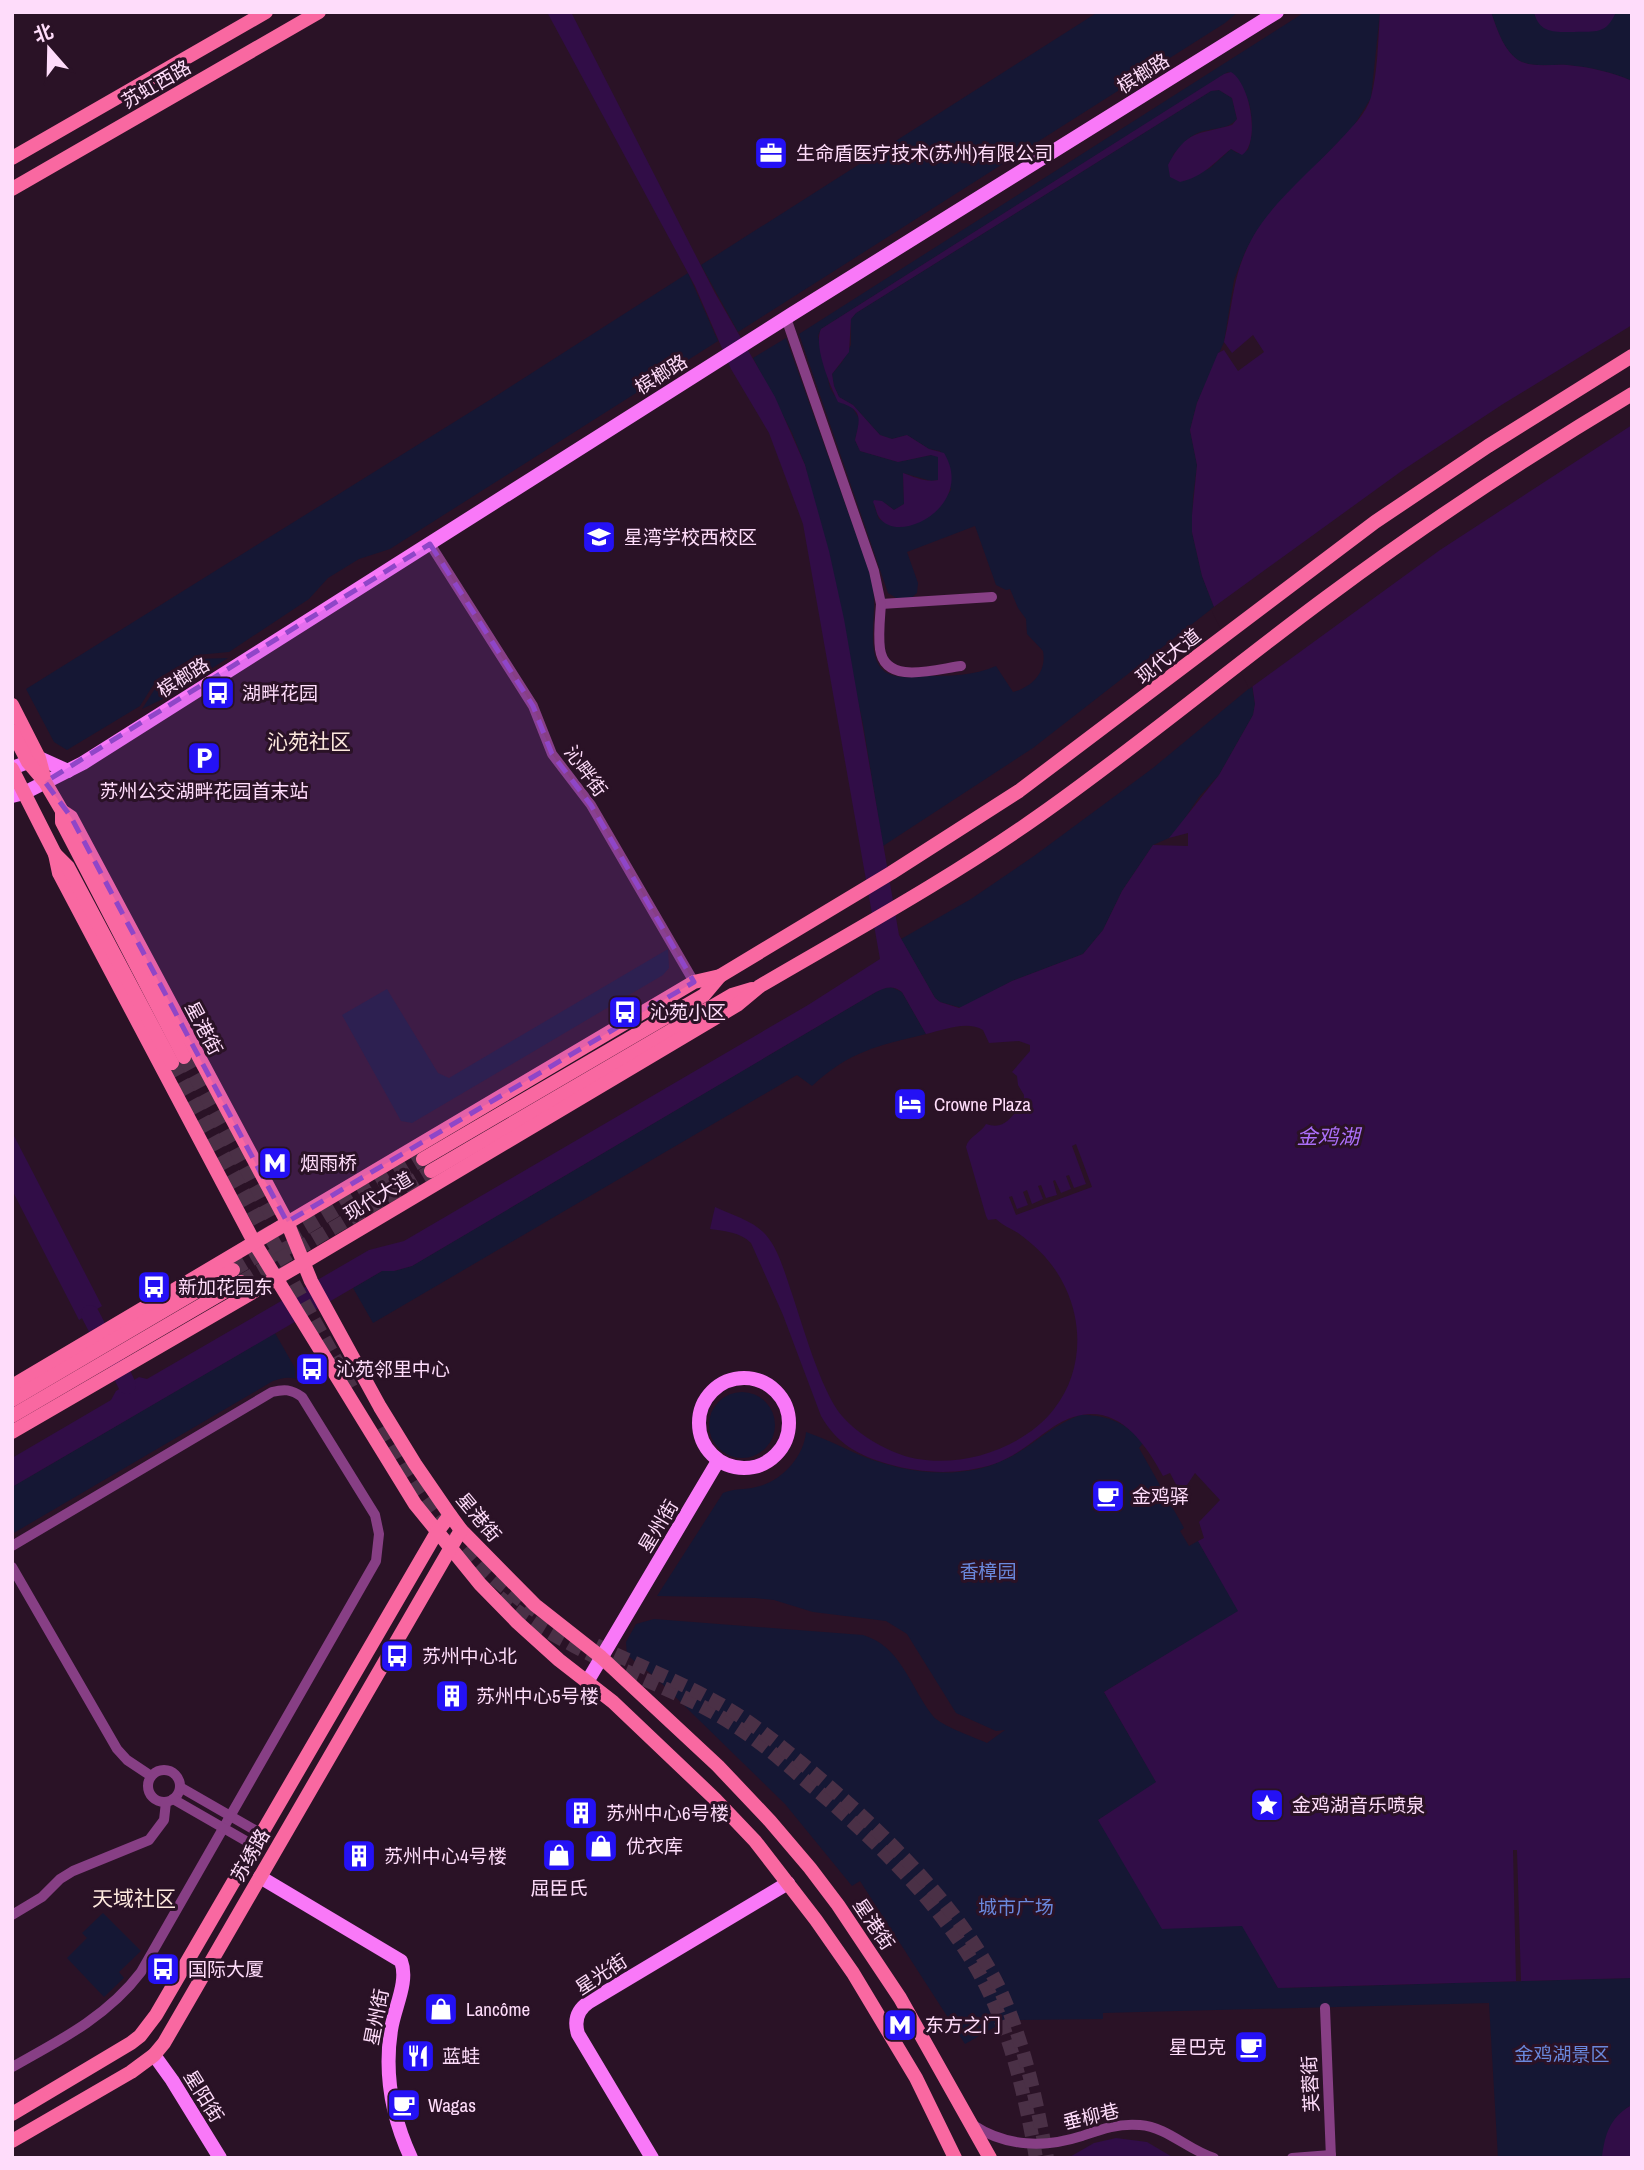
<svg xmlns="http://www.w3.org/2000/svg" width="1644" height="2170" viewBox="0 0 1644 2170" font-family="'Archivo Narrow','Noto Sans SC',sans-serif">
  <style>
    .green { fill: #151734; fill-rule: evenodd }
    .water { fill: #310d47 }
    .pier { fill: #2a1226 }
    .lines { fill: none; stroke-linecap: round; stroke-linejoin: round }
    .river { stroke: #310d47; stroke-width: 18 }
    .primary-tunnel { stroke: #4a3046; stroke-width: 14; stroke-dasharray: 14 7; stroke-linecap: butt }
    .street { stroke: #873f85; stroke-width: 10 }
    .secondary { stroke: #f978f8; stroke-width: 14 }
    .primary { stroke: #f968a1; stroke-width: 14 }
    .marked { fill: #8f46c8; fill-opacity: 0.2; stroke: #8f46c8; stroke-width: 5; stroke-dasharray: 14 9; stroke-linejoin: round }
    .labels { text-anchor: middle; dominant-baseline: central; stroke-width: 6; stroke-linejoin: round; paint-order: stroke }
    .street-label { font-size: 19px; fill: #fedcfa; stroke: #2a1226 }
    .poi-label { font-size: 19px; fill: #fedcfa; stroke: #2a1226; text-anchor: start }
    .park-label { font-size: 19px; fill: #6a88dc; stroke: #2a1226 }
    .neighbourhood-label { font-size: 21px; fill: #fee9de; stroke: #2a1226 }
    .water-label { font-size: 21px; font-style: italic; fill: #ac6ff9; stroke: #2a1226 }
  </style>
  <rect width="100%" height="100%" fill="#2a1226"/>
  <g class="green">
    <path d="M 1098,12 L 1238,12 L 1225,23 L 738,332 L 701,265 Z"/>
    <path d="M 1305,12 L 1380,12 L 1371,98 L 1353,127 L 1274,208 L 1256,232 L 1246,250 L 1234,280 L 1224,342 L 1197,403 L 1190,430 L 1197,465 L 1193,498 L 1192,532 L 1202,576 L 1214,607 L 1033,748 L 883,846 L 863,724 L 805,465 L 792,433 L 753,358 L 786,338 L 868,568 C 871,579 874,589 874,601 C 875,621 866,661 887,673 C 898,679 914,677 925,676 C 949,676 974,676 996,666 L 1013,692 C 1032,687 1047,672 1043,651 L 1027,634 L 1026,619 L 1018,608 L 1010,589 L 1006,590 L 996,585 L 975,526 L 907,552 L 918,583 L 917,593 L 910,599 L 898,599 L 888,593 L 799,334 ZM 1228,72 C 1251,87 1257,125 1248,150 L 1237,153 L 1231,149 L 1210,168 L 1184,181 L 1173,155 C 1180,148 1185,140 1194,135 C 1207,127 1228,131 1237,119 L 1232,98 L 1219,90 L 1211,91 L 856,313 L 851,319 L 851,345 L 842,362 L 832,374 L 834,386 L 839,397 L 853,405 L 880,435 L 892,439 L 907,435 L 929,449 L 940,451 L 951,490 L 937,509 L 899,526 L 891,525 L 879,519 L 874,505 L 885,503 L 894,510 L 904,504 L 903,473 L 931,481 L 938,480 L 938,456 L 931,455 L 898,462 L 860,451 L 855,440 L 860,420 L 852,407 L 835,396 L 830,388 L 818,336 L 821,329 Z"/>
    <path d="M 1491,12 L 1632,12 L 1632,81 C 1612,72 1589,67 1567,65 C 1552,64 1531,68 1518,60 C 1503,49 1497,29 1491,12 Z"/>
    <path d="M 688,273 L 718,341 L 390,549 L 359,559 L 328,578 L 309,599 L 229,652 L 197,655 L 157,679 L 140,706 L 67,750 L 54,742 L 26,689 L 496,396 Z"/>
    <path d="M 228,658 L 169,696 L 142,709 L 160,681 L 196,659 Z"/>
    <path d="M 1252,686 L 1255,704 L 1253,715 L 1219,775 L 1199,797 L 1176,832 L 1169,838 L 1153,845 L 1122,891 L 1103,930 L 1083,954 L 1012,981 L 962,1008 L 940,1002 L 935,998 L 901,939 L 971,899 L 1034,856 L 1153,768 Z"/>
    <path d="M 668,949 L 669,968 L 663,975 L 412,1123 L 401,1121 L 342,1015 L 387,989 L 438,1073 L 449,1078 Z"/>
    <path d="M 891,987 L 902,992 L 926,1034 C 877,1046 850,1051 812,1086 L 797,1075 L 373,1323 L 353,1288 L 382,1271 L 394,1271 L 412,1266 L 881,989 Z"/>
    <path d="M 275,1333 L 303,1382 C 292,1376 284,1377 273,1381 L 12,1534 L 12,1487 Z"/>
    <circle cx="742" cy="1425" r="33"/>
    <path d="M 1080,1415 C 1105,1414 1128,1423 1143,1443 L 1139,1448 L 1184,1528 L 1180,1531 L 1189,1546 L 1198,1541 L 1239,1611 L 1104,1692 L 1157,1783 L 1098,1820 L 1243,1926 L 1278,1988 L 1632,1978 L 1632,2105 L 1625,2109 L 1602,2158 L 1498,2158 L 1489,2003 L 1103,2013 L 1103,2019 L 1007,2020 L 965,2044 L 860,1881 L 852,1886 L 785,1804 L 655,1677 L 627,1655 L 626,1642 L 636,1624 L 654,1619 L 863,1635 C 901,1646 910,1687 933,1716 C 941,1726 974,1737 987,1743 L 1005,1730 L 996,1731 L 956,1713 L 907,1634 L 886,1621 L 813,1612 L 774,1600 L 755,1598 L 657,1596 L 723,1493 C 734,1488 745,1490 756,1487 C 781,1482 804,1457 806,1432 C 823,1438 838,1445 855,1453 C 901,1473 960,1482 1006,1459 C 1033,1446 1052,1425 1080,1415 Z"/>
    <path d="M 103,1913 L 141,1951 L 119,1972 L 124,1978 L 104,1997 L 67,1958 L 87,1938 L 82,1933 Z"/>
  </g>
  <g class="water">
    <path d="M 547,12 L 571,12 L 715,293 L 775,397 L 805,465 L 829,551 L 844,619 L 899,935 L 935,998 L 940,1002 L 959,1008 L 1012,981 L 1083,954 L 1103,930 L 1122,891 L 1153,845 L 1188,846 L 1188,833 L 1169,838 L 1219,775 L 1253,715 L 1255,704 L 1252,683 L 1214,607 L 1202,576 L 1192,532 L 1192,515 L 1197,465 L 1190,430 L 1197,403 L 1218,353 L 1224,350 L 1238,371 L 1264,352 L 1253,335 L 1232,353 L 1224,342 C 1234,301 1232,273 1254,235 C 1273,202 1313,169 1340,140 C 1351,128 1366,114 1371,97 C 1378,71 1378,40 1380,12 L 1491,12 C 1497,29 1503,49 1518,60 C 1531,68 1552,64 1567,65 C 1589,67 1612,72 1632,81 L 1632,1978 L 1278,1988 L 1242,1926 L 1162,1929 L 1098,1820 L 1156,1782 L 1104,1692 L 1238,1611 L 1198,1541 L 1204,1538 L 1199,1522 L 1220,1500 L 1195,1473 L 1181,1494 L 1170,1473 L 1163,1476 C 1139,1432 1107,1393 1053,1427 C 1034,1440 1017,1456 994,1464 C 960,1475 923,1474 888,1464 C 858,1455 837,1444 821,1416 L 783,1315 L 751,1243 C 740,1232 725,1231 710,1229 L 715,1207 C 732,1215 754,1221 766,1235 C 778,1249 784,1270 790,1288 C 802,1322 820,1390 842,1416 C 856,1432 875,1444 894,1452 C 945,1474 1020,1453 1054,1409 C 1081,1375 1084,1328 1066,1289 C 1055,1265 1039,1248 1018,1233 C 1010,1228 1002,1225 996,1219 L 988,1220 L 986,1216 L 966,1147 C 968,1137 981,1133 986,1124 C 1007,1131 1011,1114 1024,1104 L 1024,1095 L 1018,1085 L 1017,1076 L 1012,1072 L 1030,1051 L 1030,1045 L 1019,1041 L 989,1043 L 983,1030 C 967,1020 943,1030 926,1034 L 902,992 C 893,985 886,987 876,992 L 412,1266 L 394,1271 L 382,1271 L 12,1487 L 12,1458 L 111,1400 L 116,1391 L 139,1377 L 147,1379 L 369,1250 L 404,1241 L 808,1005 L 880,959 L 803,524 L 769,433 L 731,369 L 695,286 Z"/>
    <path d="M 1534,12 L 1616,12 C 1606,35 1596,31 1574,32 C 1556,32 1539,34 1534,12 Z"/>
    <path d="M 1231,72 C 1250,83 1261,142 1242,155 L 1231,149 C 1213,163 1205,176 1180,182 L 1170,177 L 1168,165 C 1187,129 1198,135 1232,125 L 1237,119 L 1232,98 L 1219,90 L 1211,91 L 856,313 L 851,319 L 849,352 L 832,374 L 834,386 L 839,397 L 853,405 L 880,435 L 892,439 L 907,435 L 929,449 L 944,453 C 976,505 898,547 879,517 C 876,513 876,507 873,502 L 874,500 L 882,501 L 894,510 L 904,504 L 903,473 C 914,477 927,483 938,480 L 938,457 L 931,455 L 898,462 L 860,451 L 855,440 C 860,418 864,410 838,402 C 830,385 813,346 821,329 L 1224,74 Z"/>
    <path d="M 12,1132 L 102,1306 L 79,1320 L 12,1190 Z"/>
    <path d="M 1632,2105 L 1632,2158 L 1599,2158 L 1602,2157 C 1605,2134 1610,2117 1632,2105 Z"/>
    <path d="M 1116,2138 L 1147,2142 L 1174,2158 L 1068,2158 L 1094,2143 Z"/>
  </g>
  <g class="pier">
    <path d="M 1632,325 L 1632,425 L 1440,550 L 1249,689 L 1211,609 L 1403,470 L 1503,404 Z"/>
    <path d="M 1076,1144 L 1092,1187 L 1016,1215 L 1009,1197 L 1012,1196 L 1017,1209 L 1028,1205 L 1023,1192 L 1027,1190 L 1032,1204 L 1043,1199 L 1038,1186 L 1041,1185 L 1046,1198 L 1057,1195 L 1053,1181 L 1055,1180 L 1061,1193 L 1071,1189 L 1066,1176 L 1069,1175 L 1074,1188 L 1086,1184 L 1072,1146 Z"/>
    <path d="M 1513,1850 L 1517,1850 L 1521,1981 L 1516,1981 Z"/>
  </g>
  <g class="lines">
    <g class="river">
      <path d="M 90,1314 L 103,1339"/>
      <path d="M 117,1364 L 127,1385"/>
    </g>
    <g class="primary-tunnel">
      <path d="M 184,1057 L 303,1276"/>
      <path d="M 172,1063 L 354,1393"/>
      <path d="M 233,1270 L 423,1159"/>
      <path d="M 241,1282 L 431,1171"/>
      <path d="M 384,1426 C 423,1497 467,1565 536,1611"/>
      <path d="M 499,1597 C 520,1614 544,1630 569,1643 C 618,1671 672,1688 721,1717 C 750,1734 776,1755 801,1777 C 868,1832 947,1908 986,1986 C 1012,2039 1026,2100 1036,2158"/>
      <path d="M 596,1645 C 639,1666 684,1683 725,1707 C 756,1725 783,1748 810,1770 C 880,1829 964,1910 1002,1994 C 1025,2046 1037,2103 1047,2158"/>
    </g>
    <g class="street">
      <path d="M 786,318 L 874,571 L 881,604 L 992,597"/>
      <path d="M 430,544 L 533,706 L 552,754 L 591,805 L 694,982"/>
      <path d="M 881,604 C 880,619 878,634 880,649 C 885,686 936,669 961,666"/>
      <path d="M 12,1546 L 272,1392 C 284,1389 291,1389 302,1397 L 375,1515 L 379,1534 L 376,1561 L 141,1972 C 108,2016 59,2041 12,2067"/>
      <path d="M 12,1567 L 117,1749 L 127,1760 L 151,1776"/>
      <circle cx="164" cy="1786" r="16"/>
      <path d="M 180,1787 L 260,1833"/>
      <path d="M 173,1799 L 253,1845"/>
      <path d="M 12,1915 L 42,1897 L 60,1879 L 73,1871 L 149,1840 L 164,1820 L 166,1802"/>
      <path d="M 1325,2008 L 1331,2158"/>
      <path d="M 973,2125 C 1006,2147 1045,2148 1082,2136 C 1102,2129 1119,2123 1140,2125 C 1167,2127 1188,2150 1214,2158"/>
      <path d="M 1292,2158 L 1331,2155"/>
    </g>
    <g class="secondary">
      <path d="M 12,768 L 39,758 L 68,771"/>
      <path d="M 12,796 L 24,793 L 83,763 L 792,314 L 1277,12"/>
      <circle cx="744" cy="1423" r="45"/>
      <path d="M 587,1682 L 718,1461"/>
      <path d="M 260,1877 L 401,1961 C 409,1982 394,2008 391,2030 C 384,2075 392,2117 411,2158"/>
      <path d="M 154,2055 L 172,2080 L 220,2158"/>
      <path d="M 652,2158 L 578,2034 C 574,2021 577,2010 589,2002 L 788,1883"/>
    </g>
    <g class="primary">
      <path d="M 12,158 L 266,12"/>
      <path d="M 12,189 L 319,12"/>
      <path d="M 12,705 L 39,758 L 44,777"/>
      <path d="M 12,731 L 28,762 L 45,782 L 62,811 L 71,817 L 287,1222 L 311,1281 L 380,1407 L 415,1464 L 450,1515 L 461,1530 L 535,1605 L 601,1657 L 718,1766 L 770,1821 L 810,1868 L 838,1905 L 900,1998 L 990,2158"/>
      <path d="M 12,769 L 55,854 L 59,873 L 254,1242 L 415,1504 L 480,1584 L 517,1622 L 559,1660 L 613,1702 L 715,1799 L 755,1841 L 816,1920 L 853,1973 L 916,2078 L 955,2158"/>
      <path d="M 62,811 L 62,822 L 184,1057"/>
      <path d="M 55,854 L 68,867 L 172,1063"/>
      <path d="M 423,1159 L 704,995 L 720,976"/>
      <path d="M 431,1171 L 732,995 L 752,989"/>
      <path d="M 12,1386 L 694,982 L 720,976 L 891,873 L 1019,791 L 1375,522 L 1488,446 L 1632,356"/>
      <path d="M 12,1400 L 233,1270"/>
      <path d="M 12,1416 L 241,1282"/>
      <path d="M 12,1432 L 303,1263 L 737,1005 L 760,986 C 854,931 951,878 1040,815 C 1138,746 1231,668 1327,597 C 1425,524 1527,457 1632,394"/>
      <path d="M 12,2114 L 131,2043 L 140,2036 L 156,2015 L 437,1532 L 450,1515"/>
      <path d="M 12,2141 L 131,2072 L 154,2055 L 164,2043 L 461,1530"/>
    </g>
  </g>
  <path class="marked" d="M 430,544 L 533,706 L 552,754 L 591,805 L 694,982 L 287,1222 L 71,817 L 45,782 Z"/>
  <defs>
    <g id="office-square" transform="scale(1.75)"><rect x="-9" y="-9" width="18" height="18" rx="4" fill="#2411f5" stroke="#2a1226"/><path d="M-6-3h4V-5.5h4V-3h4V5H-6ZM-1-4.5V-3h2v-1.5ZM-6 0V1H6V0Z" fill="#fff"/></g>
    <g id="school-square" transform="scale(1.75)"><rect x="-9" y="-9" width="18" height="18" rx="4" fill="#2411f5" stroke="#2a1226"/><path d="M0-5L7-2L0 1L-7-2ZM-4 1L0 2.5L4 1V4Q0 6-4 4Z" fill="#fff"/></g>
    <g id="bus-square" transform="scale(1.75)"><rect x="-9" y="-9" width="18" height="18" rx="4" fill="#2411f5" stroke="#2a1226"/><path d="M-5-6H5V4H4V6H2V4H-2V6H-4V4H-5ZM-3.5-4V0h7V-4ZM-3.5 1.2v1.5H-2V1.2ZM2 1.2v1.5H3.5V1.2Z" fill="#fff"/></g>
    <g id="parking-square" transform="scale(1.75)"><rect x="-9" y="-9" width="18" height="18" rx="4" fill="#2411f5" stroke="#2a1226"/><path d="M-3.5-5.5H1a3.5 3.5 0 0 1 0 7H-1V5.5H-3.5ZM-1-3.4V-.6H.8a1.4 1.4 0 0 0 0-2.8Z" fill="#fff"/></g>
    <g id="hotel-square" transform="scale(1.75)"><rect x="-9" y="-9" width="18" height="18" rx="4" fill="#2411f5" stroke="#2a1226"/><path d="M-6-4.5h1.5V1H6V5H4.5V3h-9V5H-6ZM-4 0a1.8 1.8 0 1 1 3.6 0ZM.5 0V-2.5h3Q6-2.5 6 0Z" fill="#fff"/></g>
    <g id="metro-square" transform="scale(1.75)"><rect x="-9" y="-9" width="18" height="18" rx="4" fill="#2411f5" stroke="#2a1226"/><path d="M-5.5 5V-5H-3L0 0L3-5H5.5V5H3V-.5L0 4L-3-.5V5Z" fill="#fff"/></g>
    <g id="cafe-square" transform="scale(1.75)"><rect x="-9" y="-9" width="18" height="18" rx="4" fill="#2411f5" stroke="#2a1226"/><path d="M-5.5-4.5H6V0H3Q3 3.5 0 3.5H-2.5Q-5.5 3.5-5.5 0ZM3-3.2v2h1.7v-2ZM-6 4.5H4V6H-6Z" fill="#fff"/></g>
    <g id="building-square" transform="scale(1.75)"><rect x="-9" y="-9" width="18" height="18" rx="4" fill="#2411f5" stroke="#2a1226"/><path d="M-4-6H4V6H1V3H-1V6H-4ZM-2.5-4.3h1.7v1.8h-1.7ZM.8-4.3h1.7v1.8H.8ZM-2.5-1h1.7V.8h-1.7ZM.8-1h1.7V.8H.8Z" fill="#fff"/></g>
    <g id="sight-square" transform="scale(1.75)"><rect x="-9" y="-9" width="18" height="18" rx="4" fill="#2411f5" stroke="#2a1226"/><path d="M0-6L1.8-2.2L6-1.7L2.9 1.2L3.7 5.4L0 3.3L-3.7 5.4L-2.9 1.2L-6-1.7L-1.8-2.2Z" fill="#fff"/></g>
    <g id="shop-square" transform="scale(1.75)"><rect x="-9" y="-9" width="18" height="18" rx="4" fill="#2411f5" stroke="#2a1226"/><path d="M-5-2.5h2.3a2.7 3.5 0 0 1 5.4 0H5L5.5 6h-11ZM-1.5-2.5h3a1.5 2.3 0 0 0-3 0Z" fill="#fff"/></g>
    <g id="restaurant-square" transform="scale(1.75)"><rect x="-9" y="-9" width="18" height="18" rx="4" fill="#2411f5" stroke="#2a1226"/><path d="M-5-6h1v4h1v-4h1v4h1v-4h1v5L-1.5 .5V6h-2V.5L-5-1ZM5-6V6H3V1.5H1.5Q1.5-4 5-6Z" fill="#fff"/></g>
  </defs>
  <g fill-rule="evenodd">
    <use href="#office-square" x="771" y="153"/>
    <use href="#school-square" x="599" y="537"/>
    <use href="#bus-square" x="218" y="693"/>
    <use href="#parking-square" x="204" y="758"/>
    <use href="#bus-square" x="625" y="1012"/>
    <use href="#hotel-square" x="910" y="1104"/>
    <use href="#metro-square" x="275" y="1163"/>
    <use href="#bus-square" x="154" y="1287"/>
    <use href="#bus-square" x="312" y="1369"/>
    <use href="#cafe-square" x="1108" y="1496"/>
    <use href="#bus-square" x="397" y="1656"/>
    <use href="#building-square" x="452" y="1696"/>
    <use href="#sight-square" x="1267" y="1805"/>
    <use href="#building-square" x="581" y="1813"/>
    <use href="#shop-square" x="601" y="1846"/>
    <use href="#shop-square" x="559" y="1855"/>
    <use href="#building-square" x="359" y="1856"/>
    <use href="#bus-square" x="163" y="1969"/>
    <use href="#shop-square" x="441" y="2009"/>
    <use href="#metro-square" x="900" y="2025"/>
    <use href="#cafe-square" x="1251" y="2047"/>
    <use href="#restaurant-square" x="418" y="2056"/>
    <use href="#cafe-square" x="404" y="2105"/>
  </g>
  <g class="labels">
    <g class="street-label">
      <text transform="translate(1143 73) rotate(-32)">槟榔路</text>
      <text transform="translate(156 84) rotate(-30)">苏虹西路</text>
      <text transform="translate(661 374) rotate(-32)">槟榔路</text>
      <text transform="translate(1168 656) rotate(-38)">现代大道</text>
      <text transform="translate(183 677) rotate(-32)">槟榔路</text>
      <text transform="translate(586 771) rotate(54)">沁畔街</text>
      <text transform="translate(204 1028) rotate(62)">星港街</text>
      <text transform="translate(378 1196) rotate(-31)">现代大道</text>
      <text transform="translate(479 1517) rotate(50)">星港街</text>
      <text transform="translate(658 1526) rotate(-59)">星州街</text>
      <text transform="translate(250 1855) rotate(-60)">苏绣路</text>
      <text transform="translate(874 1924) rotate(56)">星港街</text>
      <text transform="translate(601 1974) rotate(-33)">星光街</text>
      <text transform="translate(376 2017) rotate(-79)">星州街</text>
      <text transform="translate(1310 2084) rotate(-93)">芙蓉街</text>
      <text transform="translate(204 2096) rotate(58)">星阳街</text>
      <text transform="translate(1091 2116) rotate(-13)">垂柳巷</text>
    </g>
    <g class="poi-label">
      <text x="796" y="153">生命盾医疗技术(苏州)有限公司</text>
      <text x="624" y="537">星湾学校西校区</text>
      <text x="242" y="693">湖畔花园</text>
      <text x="204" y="791" text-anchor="middle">苏州公交湖畔花园首末站</text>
      <text x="650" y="1012">沁苑小区</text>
      <text x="934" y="1104">Crowne Plaza</text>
      <text x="300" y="1163">烟雨桥</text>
      <text x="178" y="1287">新加花园东</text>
      <text x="336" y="1369">沁苑邻里中心</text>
      <text x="1132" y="1496">金鸡驿</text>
      <text x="422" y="1656">苏州中心北</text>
      <text x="476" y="1696">苏州中心5号楼</text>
      <text x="1292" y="1805">金鸡湖音乐喷泉</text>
      <text x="606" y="1813">苏州中心6号楼</text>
      <text x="626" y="1846">优衣库</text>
      <text x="384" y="1856">苏州中心4号楼</text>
      <text x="559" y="1888" text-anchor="middle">屈臣氏</text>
      <text x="188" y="1969">国际大厦</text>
      <text x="466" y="2009">Lancôme</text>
      <text x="925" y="2025">东方之门</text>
      <text x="1226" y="2047" text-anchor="end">星巴克</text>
      <text x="442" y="2056">蓝蛙</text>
      <text x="428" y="2105">Wagas</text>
    </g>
    <g class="park-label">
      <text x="988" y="1571">香樟园</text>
      <text x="1016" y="1907">城市广场</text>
      <text x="1562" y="2054">金鸡湖景区</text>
    </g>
    <g class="neighbourhood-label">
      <text x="309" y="741">沁苑社区</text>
      <text x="134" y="1898">天域社区</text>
    </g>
    <g class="water-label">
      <text x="1328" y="1136">金鸡湖</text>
    </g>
  </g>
  <rect width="1644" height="2170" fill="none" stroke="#fedcfa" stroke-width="28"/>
  <g transform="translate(49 49) rotate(340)" stroke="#2a1226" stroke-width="5" paint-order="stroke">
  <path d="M0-5L12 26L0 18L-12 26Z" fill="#fedcfa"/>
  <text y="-10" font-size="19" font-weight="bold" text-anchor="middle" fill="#fedcfa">北</text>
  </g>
</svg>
